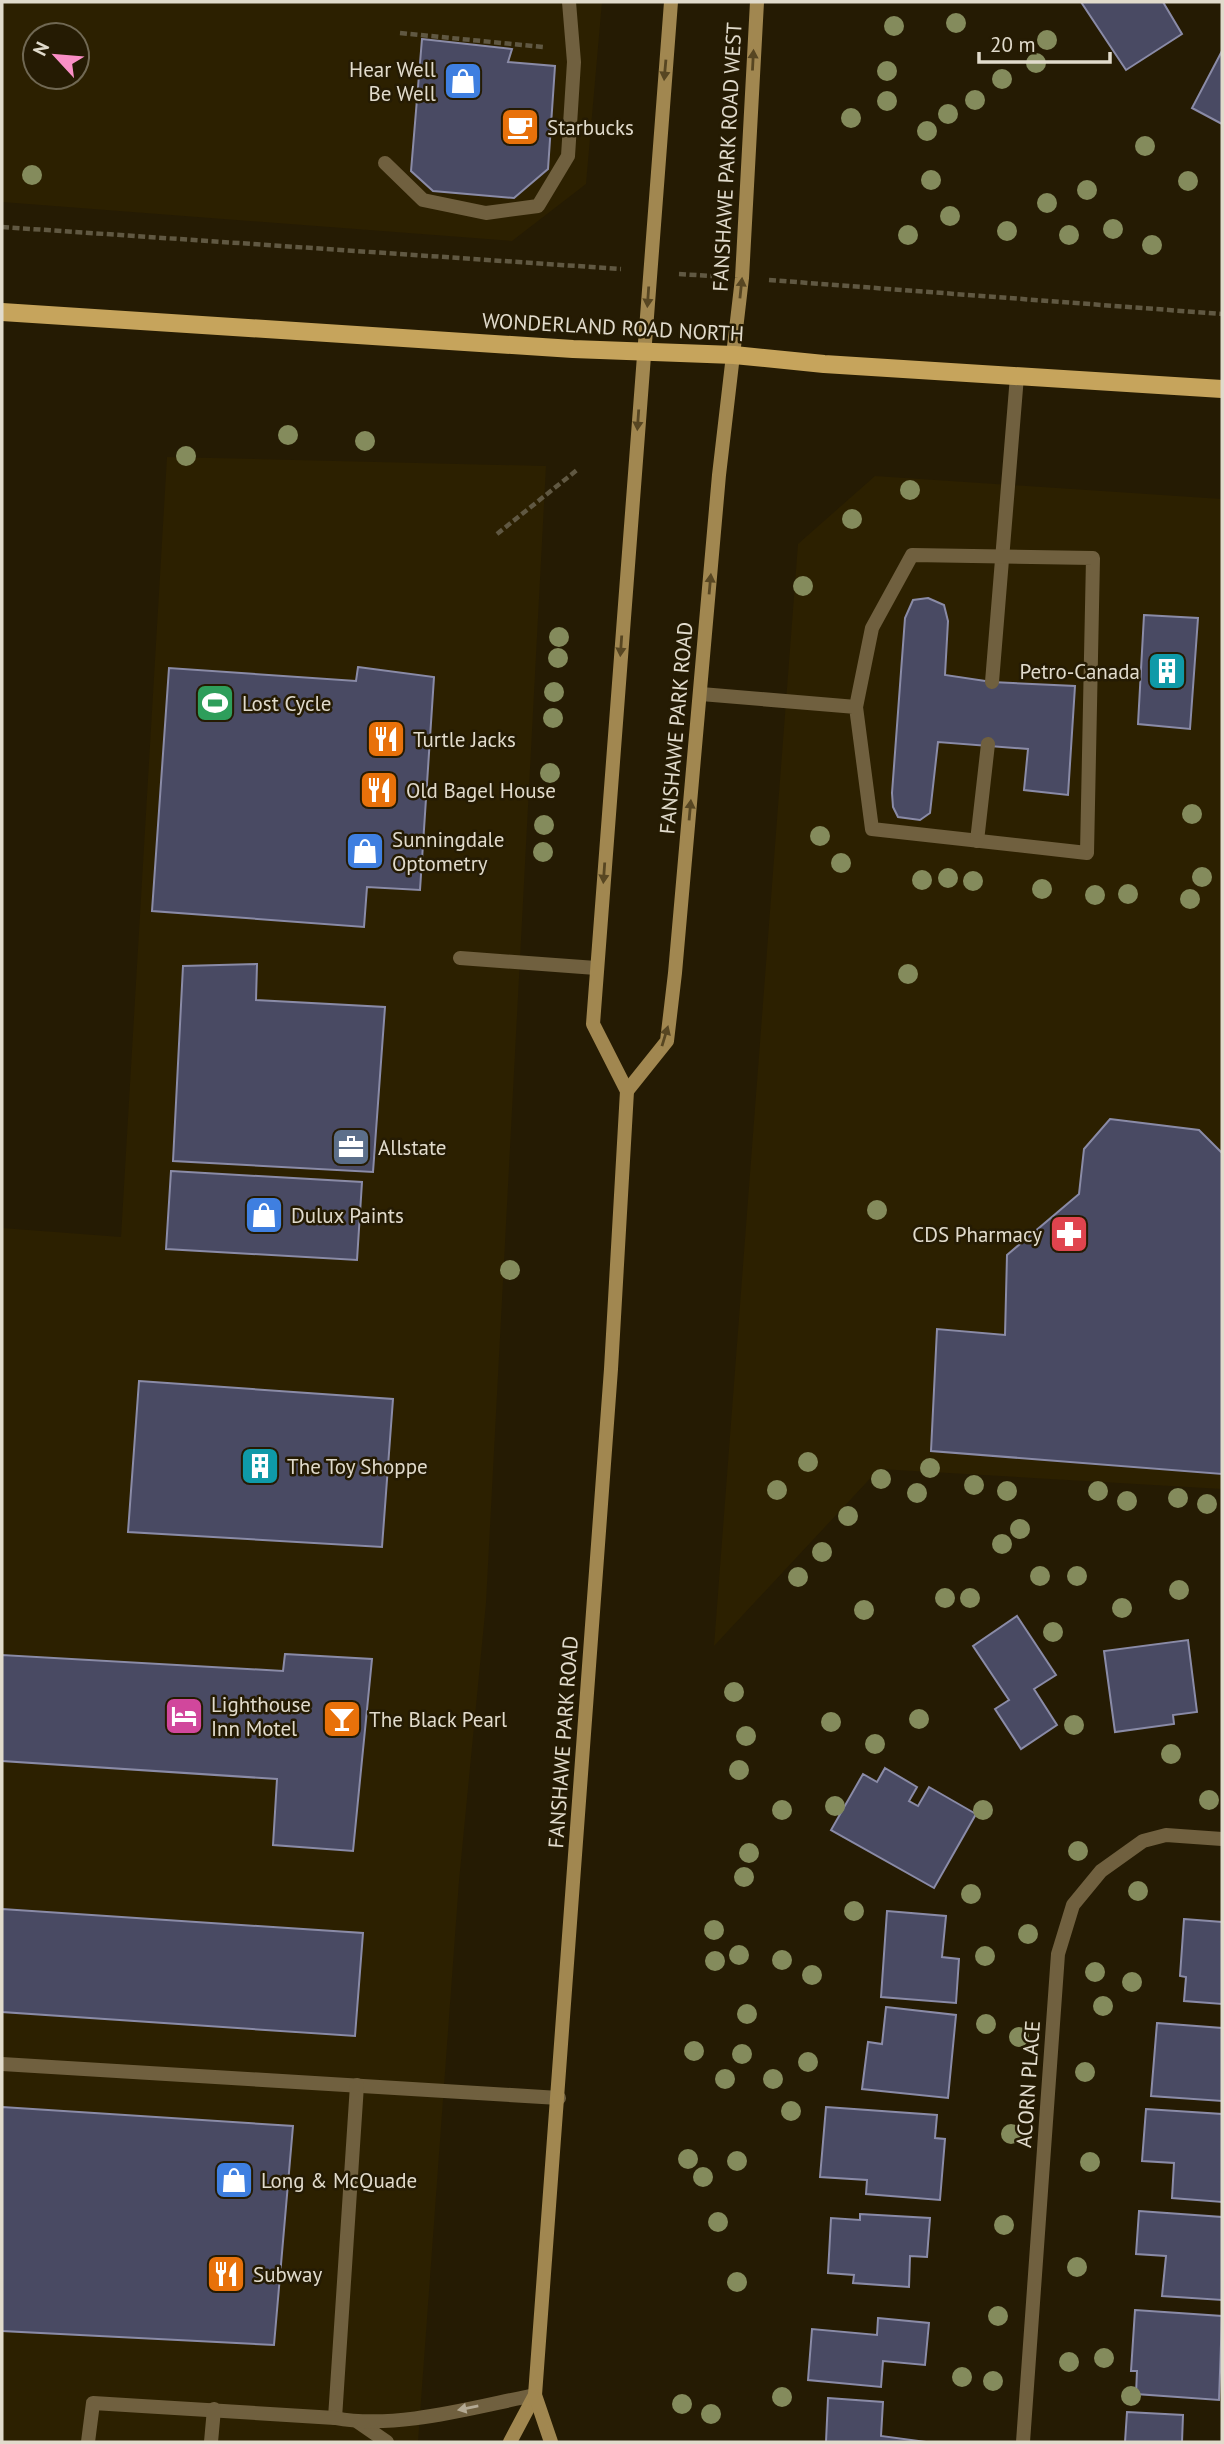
<svg xmlns="http://www.w3.org/2000/svg" width="1224" height="2444" viewBox="0 0 1224 2444" font-family="'PT Sans',sans-serif">
  <style>
    .built { fill: #2c2000; fill-rule: evenodd }
    .building { fill: #494a63; stroke: #8a8ba7; stroke-width: 2 }
    .lines { fill: none; stroke-linecap: round; stroke-linejoin: round }
    .path { stroke: #605842; stroke-width: 4.5; stroke-dasharray: 7 3.5; stroke-linecap: butt }
    .service { stroke: #70603f; stroke-width: 14 }
    .minor { stroke: #70603f; stroke-width: 14 }
    .secondary { stroke: #a18750; stroke-width: 14 }
    .primary { stroke: #c6a45c; stroke-width: 18 }
    .tree { fill: #848b5c }
    .oneway { fill: #574622 }
    .oneway2 { fill: #b4aa94 }
    .labels { text-anchor: middle; dominant-baseline: central; stroke-width: 5; stroke-linejoin: round; paint-order: stroke }
    .poi-label { font-size: 21px; fill: #e1dbcc; stroke: #251b03; text-anchor: start }
    .street-label { font-size: 21px; fill: #e1dbcc; stroke: #251b03 }
  </style>
  <rect width="100%" height="100%" fill="#251b03"/>
  <g class="built">
    <path d="M 2,2 L 602,2 L 586,184 L 512,241 L 2,202 ZM 35,35 L 77,35 L 77,77 L 35,77 Z"/>
    <path d="M 167,457 L 546,466 L 486,1603 L 459,1881 L 418,2442 L 2,2442 L 2,1228 L 121,1237 Z"/>
    <path d="M 875,476 L 1222,499 L 1222,1489 L 879,1469 L 714,1646 L 798,544 Z"/>
  </g>
  <g class="building">
    <path d="M 1081,2 L 1163,2 L 1182,34 L 1126,70 Z"/>
    <path d="M 422,39 L 512,49 L 508,62 L 555,66 L 548,169 L 514,198 L 433,191 L 411,171 Z"/>
    <path d="M 1222,51 L 1222,124 L 1192,108 Z"/>
    <path d="M 928,598 L 944,605 L 948,621 L 945,675 L 992,682 L 1075,686 L 1068,795 L 1024,790 L 1028,749 L 938,742 L 930,813 L 920,820 L 898,817 L 893,807 L 892,793 L 905,618 L 913,600 Z"/>
    <path d="M 1144,615 L 1198,618 L 1190,729 L 1138,724 Z"/>
    <path d="M 358,667 L 434,677 L 420,890 L 367,887 L 364,927 L 152,911 L 169,668 L 356,681 Z"/>
    <path d="M 257,964 L 256,1000 L 385,1007 L 373,1172 L 173,1161 L 183,966 Z"/>
    <path d="M 1110,1119 L 1199,1130 L 1222,1153 L 1222,1474 L 931,1451 L 937,1329 L 1005,1335 L 1007,1255 L 1079,1194 L 1084,1149 Z"/>
    <path d="M 171,1171 L 362,1182 L 357,1260 L 166,1249 Z"/>
    <path d="M 139,1381 L 393,1399 L 382,1547 L 128,1532 Z"/>
    <path d="M 1017,1616 L 1056,1675 L 1034,1689 L 1057,1725 L 1021,1749 L 995,1709 L 1009,1700 L 973,1646 Z"/>
    <path d="M 1188,1640 L 1197,1712 L 1173,1715 L 1174,1724 L 1115,1732 L 1104,1651 Z"/>
    <path d="M 285,1654 L 372,1659 L 353,1851 L 273,1845 L 277,1779 L 2,1761 L 2,1655 L 283,1671 Z"/>
    <path d="M 885,1768 L 917,1787 L 909,1801 L 918,1806 L 929,1787 L 976,1814 L 934,1888 L 831,1830 L 863,1774 L 877,1782 Z"/>
    <path d="M 2,1909 L 363,1933 L 355,2036 L 2,2012 Z"/>
    <path d="M 887,1911 L 946,1916 L 942,1957 L 959,1959 L 956,2003 L 881,1997 Z"/>
    <path d="M 1184,1919 L 1222,1922 L 1222,2004 L 1184,2001 L 1186,1977 L 1180,1976 Z"/>
    <path d="M 886,2007 L 956,2015 L 948,2098 L 862,2089 L 868,2042 L 882,2044 Z"/>
    <path d="M 1157,2023 L 1222,2028 L 1222,2101 L 1151,2096 Z"/>
    <path d="M 2,2107 L 293,2126 L 274,2345 L 2,2331 Z"/>
    <path d="M 826,2107 L 937,2115 L 935,2138 L 945,2139 L 940,2200 L 866,2194 L 867,2180 L 820,2177 Z"/>
    <path d="M 1146,2109 L 1222,2114 L 1222,2202 L 1172,2198 L 1174,2163 L 1142,2161 Z"/>
    <path d="M 1139,2211 L 1222,2217 L 1222,2300 L 1162,2296 L 1166,2256 L 1136,2254 Z"/>
    <path d="M 860,2214 L 930,2218 L 927,2257 L 910,2256 L 909,2287 L 853,2283 L 854,2275 L 828,2273 L 831,2218 L 860,2220 Z"/>
    <path d="M 1135,2310 L 1222,2316 L 1219,2400 L 1136,2394 L 1137,2371 L 1131,2371 Z"/>
    <path d="M 878,2318 L 929,2323 L 925,2365 L 883,2361 L 881,2387 L 808,2380 L 812,2329 L 877,2335 Z"/>
    <path d="M 828,2398 L 883,2402 L 881,2436 L 926,2442 L 826,2442 Z"/>
    <path d="M 1127,2412 L 1183,2415 L 1182,2442 L 1125,2442 Z"/>
  </g>
  <g class="lines">
    <g class="path">
      <path d="M 400,33 L 543,47"/>
      <path d="M 2,227 L 621,269"/>
      <path d="M 679,274 L 712,276"/>
      <path d="M 769,280 L 1222,314"/>
      <path d="M 497,534 L 577,470"/>
    </g>
    <g class="service">
      <path d="M 385,163 L 423,200 L 486,213 L 538,206 L 568,156 L 574,62 L 569,2"/>
      <path d="M 992,682 L 1017,376"/>
      <path d="M 701,694 L 856,707 L 872,829 L 1087,853 L 1093,558 L 912,555 L 872,628 L 856,707"/>
      <path d="M 977,841 L 988,744"/>
      <path d="M 460,958 L 596,968"/>
      <path d="M 2,2064 L 559,2098"/>
      <path d="M 335,2418 L 357,2085"/>
      <path d="M 358,2422 L 387,2442"/>
      <path d="M 88,2442 L 93,2403 L 335,2418 C 396,2430 474,2407 535,2395"/>
      <path d="M 211,2442 L 214,2409"/>
    </g>
    <path class="minor" d="M 1023,2442 L 1058,1954 L 1073,1905 L 1101,1871 L 1143,1841 L 1166,1835 L 1222,1839"/>
    <g class="secondary">
      <path d="M 627,1091 L 667,1041 L 675,973 L 719,475 L 742,278 L 757,2"/>
      <path d="M 510,2442 L 535,2395"/>
      <path d="M 551,2442 L 535,2395 L 611,1369 L 627,1091 L 593,1024 L 671,2"/>
    </g>
    <path class="primary" d="M 2,312 L 573,349 L 734,355 L 824,364 L 1222,389"/>
  </g>
  <g class="tree">
    <circle cx="956" cy="23" r="10"/>
    <circle cx="894" cy="26" r="10"/>
    <circle cx="1047" cy="40" r="10"/>
    <circle cx="1036" cy="63" r="10"/>
    <circle cx="887" cy="71" r="10"/>
    <circle cx="1002" cy="79" r="10"/>
    <circle cx="975" cy="100" r="10"/>
    <circle cx="887" cy="101" r="10"/>
    <circle cx="948" cy="114" r="10"/>
    <circle cx="851" cy="118" r="10"/>
    <circle cx="927" cy="131" r="10"/>
    <circle cx="1145" cy="146" r="10"/>
    <circle cx="32" cy="175" r="10"/>
    <circle cx="931" cy="180" r="10"/>
    <circle cx="1188" cy="181" r="10"/>
    <circle cx="1087" cy="190" r="10"/>
    <circle cx="1047" cy="203" r="10"/>
    <circle cx="950" cy="216" r="10"/>
    <circle cx="1113" cy="229" r="10"/>
    <circle cx="1007" cy="231" r="10"/>
    <circle cx="908" cy="235" r="10"/>
    <circle cx="1069" cy="235" r="10"/>
    <circle cx="1152" cy="245" r="10"/>
    <circle cx="288" cy="435" r="10"/>
    <circle cx="365" cy="441" r="10"/>
    <circle cx="186" cy="456" r="10"/>
    <circle cx="910" cy="490" r="10"/>
    <circle cx="852" cy="519" r="10"/>
    <circle cx="803" cy="586" r="10"/>
    <circle cx="559" cy="637" r="10"/>
    <circle cx="558" cy="658" r="10"/>
    <circle cx="554" cy="692" r="10"/>
    <circle cx="553" cy="718" r="10"/>
    <circle cx="550" cy="773" r="10"/>
    <circle cx="1192" cy="814" r="10"/>
    <circle cx="544" cy="825" r="10"/>
    <circle cx="820" cy="836" r="10"/>
    <circle cx="543" cy="852" r="10"/>
    <circle cx="841" cy="863" r="10"/>
    <circle cx="1202" cy="877" r="10"/>
    <circle cx="948" cy="878" r="10"/>
    <circle cx="922" cy="880" r="10"/>
    <circle cx="973" cy="881" r="10"/>
    <circle cx="1042" cy="889" r="10"/>
    <circle cx="1128" cy="894" r="10"/>
    <circle cx="1095" cy="895" r="10"/>
    <circle cx="1190" cy="899" r="10"/>
    <circle cx="908" cy="974" r="10"/>
    <circle cx="877" cy="1210" r="10"/>
    <circle cx="510" cy="1270" r="10"/>
    <circle cx="808" cy="1462" r="10"/>
    <circle cx="930" cy="1468" r="10"/>
    <circle cx="881" cy="1479" r="10"/>
    <circle cx="974" cy="1485" r="10"/>
    <circle cx="777" cy="1490" r="10"/>
    <circle cx="1007" cy="1491" r="10"/>
    <circle cx="1098" cy="1491" r="10"/>
    <circle cx="917" cy="1493" r="10"/>
    <circle cx="1178" cy="1498" r="10"/>
    <circle cx="1127" cy="1501" r="10"/>
    <circle cx="1207" cy="1504" r="10"/>
    <circle cx="848" cy="1516" r="10"/>
    <circle cx="1020" cy="1529" r="10"/>
    <circle cx="1002" cy="1544" r="10"/>
    <circle cx="822" cy="1552" r="10"/>
    <circle cx="1040" cy="1576" r="10"/>
    <circle cx="1077" cy="1576" r="10"/>
    <circle cx="798" cy="1577" r="10"/>
    <circle cx="1179" cy="1590" r="10"/>
    <circle cx="945" cy="1598" r="10"/>
    <circle cx="970" cy="1598" r="10"/>
    <circle cx="1122" cy="1608" r="10"/>
    <circle cx="864" cy="1610" r="10"/>
    <circle cx="1053" cy="1632" r="10"/>
    <circle cx="734" cy="1692" r="10"/>
    <circle cx="919" cy="1719" r="10"/>
    <circle cx="831" cy="1722" r="10"/>
    <circle cx="1074" cy="1725" r="10"/>
    <circle cx="746" cy="1736" r="10"/>
    <circle cx="875" cy="1744" r="10"/>
    <circle cx="1171" cy="1754" r="10"/>
    <circle cx="739" cy="1770" r="10"/>
    <circle cx="1209" cy="1800" r="10"/>
    <circle cx="835" cy="1806" r="10"/>
    <circle cx="782" cy="1810" r="10"/>
    <circle cx="983" cy="1810" r="10"/>
    <circle cx="1078" cy="1851" r="10"/>
    <circle cx="749" cy="1853" r="10"/>
    <circle cx="744" cy="1877" r="10"/>
    <circle cx="1138" cy="1891" r="10"/>
    <circle cx="971" cy="1894" r="10"/>
    <circle cx="854" cy="1911" r="10"/>
    <circle cx="714" cy="1930" r="10"/>
    <circle cx="1028" cy="1934" r="10"/>
    <circle cx="739" cy="1955" r="10"/>
    <circle cx="985" cy="1956" r="10"/>
    <circle cx="782" cy="1960" r="10"/>
    <circle cx="715" cy="1961" r="10"/>
    <circle cx="1095" cy="1972" r="10"/>
    <circle cx="812" cy="1975" r="10"/>
    <circle cx="1132" cy="1982" r="10"/>
    <circle cx="1103" cy="2006" r="10"/>
    <circle cx="747" cy="2014" r="10"/>
    <circle cx="986" cy="2024" r="10"/>
    <circle cx="1019" cy="2037" r="10"/>
    <circle cx="694" cy="2051" r="10"/>
    <circle cx="742" cy="2054" r="10"/>
    <circle cx="808" cy="2062" r="10"/>
    <circle cx="1085" cy="2072" r="10"/>
    <circle cx="725" cy="2079" r="10"/>
    <circle cx="773" cy="2079" r="10"/>
    <circle cx="791" cy="2111" r="10"/>
    <circle cx="1011" cy="2134" r="10"/>
    <circle cx="688" cy="2159" r="10"/>
    <circle cx="737" cy="2161" r="10"/>
    <circle cx="1090" cy="2162" r="10"/>
    <circle cx="703" cy="2177" r="10"/>
    <circle cx="718" cy="2222" r="10"/>
    <circle cx="1004" cy="2225" r="10"/>
    <circle cx="1077" cy="2267" r="10"/>
    <circle cx="737" cy="2282" r="10"/>
    <circle cx="998" cy="2316" r="10"/>
    <circle cx="1104" cy="2358" r="10"/>
    <circle cx="1069" cy="2362" r="10"/>
    <circle cx="962" cy="2377" r="10"/>
    <circle cx="993" cy="2381" r="10"/>
    <circle cx="1131" cy="2396" r="10"/>
    <circle cx="782" cy="2397" r="10"/>
    <circle cx="682" cy="2404" r="10"/>
    <circle cx="711" cy="2414" r="10"/>
  </g>
  <defs><path id="oneway-solid" d="M-6-.8H1V-3.2L6.5 0L1 3.2V.8H-6Z" transform="scale(1.75)"/></defs>
  <g class="oneway">
    <use href="#oneway-solid" transform="translate(753 60) rotate(-87)"/>
    <use href="#oneway-solid" transform="translate(665 70) rotate(95)"/>
    <use href="#oneway-solid" transform="translate(741 288) rotate(-84)"/>
    <use href="#oneway-solid" transform="translate(648 297) rotate(94)"/>
    <use href="#oneway-solid" transform="translate(638 420) rotate(94)"/>
    <use href="#oneway-solid" transform="translate(710 584) rotate(-85)"/>
    <use href="#oneway-solid" transform="translate(621 646) rotate(94)"/>
    <use href="#oneway-solid" transform="translate(690 810) rotate(-85)"/>
    <use href="#oneway-solid" transform="translate(604 873) rotate(94)"/>
    <use href="#oneway-solid" transform="translate(665 1036) rotate(-73)"/>
  </g>
  <use class="oneway2" href="#oneway-solid" transform="translate(468 2408) rotate(169)"/>
  <defs>
    <g id="shop-square" transform="scale(2.0125)"><rect x="-9" y="-9" width="18" height="18" rx="4" fill="#3f7fe0" stroke="#251b03"/><path d="M-5-2.5h2.3a2.7 3.5 0 0 1 5.4 0H5L5.5 6h-11ZM-1.5-2.5h3a1.5 2.3 0 0 0-3 0Z" fill="#fff"/></g>
    <g id="cafe-square" transform="scale(2.0125)"><rect x="-9" y="-9" width="18" height="18" rx="4" fill="#e8710a" stroke="#251b03"/><path d="M-5.5-4.5H6V0H3Q3 3.5 0 3.5H-2.5Q-5.5 3.5-5.5 0ZM3-3.2v2h1.7v-2ZM-6 4.5H4V6H-6Z" fill="#fff"/></g>
    <g id="building-square" transform="scale(2.0125)"><rect x="-9" y="-9" width="18" height="18" rx="4" fill="#0f9aa8" stroke="#251b03"/><path d="M-4-6H4V6H1V3H-1V6H-4ZM-2.5-4.3h1.7v1.8h-1.7ZM.8-4.3h1.7v1.8H.8ZM-2.5-1h1.7V.8h-1.7ZM.8-1h1.7V.8H.8Z" fill="#fff"/></g>
    <g id="stadium-square" transform="scale(2.0125)"><rect x="-9" y="-9" width="18" height="18" rx="4" fill="#2e9e5b" stroke="#251b03"/><path d="M0-5a6.5 5 0 1 0 0 10a6.5 5 0 1 0 0-10ZM-3.5-1.8h7v3.6h-7Z" fill="#fff"/></g>
    <g id="restaurant-square" transform="scale(2.0125)"><rect x="-9" y="-9" width="18" height="18" rx="4" fill="#e8710a" stroke="#251b03"/><path d="M-5-6h1v4h1v-4h1v4h1v-4h1v5L-1.5 .5V6h-2V.5L-5-1ZM5-6V6H3V1.5H1.5Q1.5-4 5-6Z" fill="#fff"/></g>
    <g id="office-square" transform="scale(2.0125)"><rect x="-9" y="-9" width="18" height="18" rx="4" fill="#5c6f8a" stroke="#251b03"/><path d="M-6-3h4V-5.5h4V-3h4V5H-6ZM-1-4.5V-3h2v-1.5ZM-6 0V1H6V0Z" fill="#fff"/></g>
    <g id="pharmacy-square" transform="scale(2.0125)"><rect x="-9" y="-9" width="18" height="18" rx="4" fill="#e0444e" stroke="#251b03"/><path d="M-2-6h4v4h4v4h-4v4h-4v-4h-4v-4h4Z" fill="#fff"/></g>
    <g id="hotel-square" transform="scale(2.0125)"><rect x="-9" y="-9" width="18" height="18" rx="4" fill="#d1479c" stroke="#251b03"/><path d="M-6-4.5h1.5V1H6V5H4.5V3h-9V5H-6ZM-4 0a1.8 1.8 0 1 1 3.6 0ZM.5 0V-2.5h3Q6-2.5 6 0Z" fill="#fff"/></g>
    <g id="bar-square" transform="scale(2.0125)"><rect x="-9" y="-9" width="18" height="18" rx="4" fill="#e8710a" stroke="#251b03"/><path d="M-6-5H6L.8 .8V4.5H3.5V6h-7V4.5H-.8V.8Z" fill="#fff"/></g>
  </defs>
  <g fill-rule="evenodd">
    <use href="#shop-square" x="463" y="81"/>
    <use href="#cafe-square" x="520" y="127"/>
    <use href="#building-square" x="1167" y="671"/>
    <use href="#stadium-square" x="215" y="703"/>
    <use href="#restaurant-square" x="386" y="739"/>
    <use href="#restaurant-square" x="379" y="790"/>
    <use href="#shop-square" x="365" y="851"/>
    <use href="#office-square" x="351" y="1147"/>
    <use href="#shop-square" x="264" y="1215"/>
    <use href="#pharmacy-square" x="1069" y="1234"/>
    <use href="#building-square" x="260" y="1466"/>
    <use href="#hotel-square" x="184" y="1716"/>
    <use href="#bar-square" x="342" y="1719"/>
    <use href="#shop-square" x="234" y="2180"/>
    <use href="#restaurant-square" x="226" y="2274"/>
  </g>
  <g class="labels">
    <g class="poi-label">
      <text x="436" y="69" text-anchor="end">Hear Well<tspan x="436" dy="24">Be Well</tspan></text>
      <text x="547" y="127">Starbucks</text>
      <text x="1140" y="671" text-anchor="end">Petro-Canada</text>
      <text x="242" y="703">Lost Cycle</text>
      <text x="413" y="739">Turtle Jacks</text>
      <text x="406" y="790">Old Bagel House</text>
      <text x="392" y="839">Sunningdale<tspan x="392" dy="24">Optometry</tspan></text>
      <text x="378" y="1147">Allstate</text>
      <text x="291" y="1215">Dulux Paints</text>
      <text x="1042" y="1234" text-anchor="end">CDS Pharmacy</text>
      <text x="287" y="1466">The Toy Shoppe</text>
      <text x="211" y="1704">Lighthouse<tspan x="211" dy="24">Inn Motel</tspan></text>
      <text x="369" y="1719">The Black Pearl</text>
      <text x="261" y="2180">Long &amp; McQuade</text>
      <text x="253" y="2274">Subway</text>
    </g>
    <g class="street-label">
      <text transform="translate(727 157) rotate(-87)">FANSHAWE PARK ROAD WEST</text>
      <text transform="translate(613 327) rotate(3)">WONDERLAND ROAD NORTH</text>
      <text transform="translate(676 728) rotate(-85)">FANSHAWE PARK ROAD</text>
      <text transform="translate(563 1742) rotate(-86)">FANSHAWE PARK ROAD</text>
      <text transform="translate(1028 2084) rotate(-86)">ACORN PLACE</text>
    </g>
  </g>
  <rect width="1224" height="2444" fill="none" stroke="#e1dbcc" stroke-width="7"/>
  <g transform="translate(56 56) rotate(296)"><circle r="33" fill="#251b03" stroke="#706853" stroke-width="2"/>
  <path d="M0-5L12 26L0 18L-12 26Z" fill="#fa8fc6"/>
  <text y="-10" font-size="19" font-weight="bold" text-anchor="middle" fill="#e1dbcc">N</text>
  </g>
  <path d="M979 52v10h131v-10" fill="none" stroke="#e1dbcc" stroke-width="3.5"/>
  <text x="990" y="52" font-size="21" fill="#e1dbcc" stroke="#251b03" stroke-width="5" paint-order="stroke">20 m</text>
</svg>
